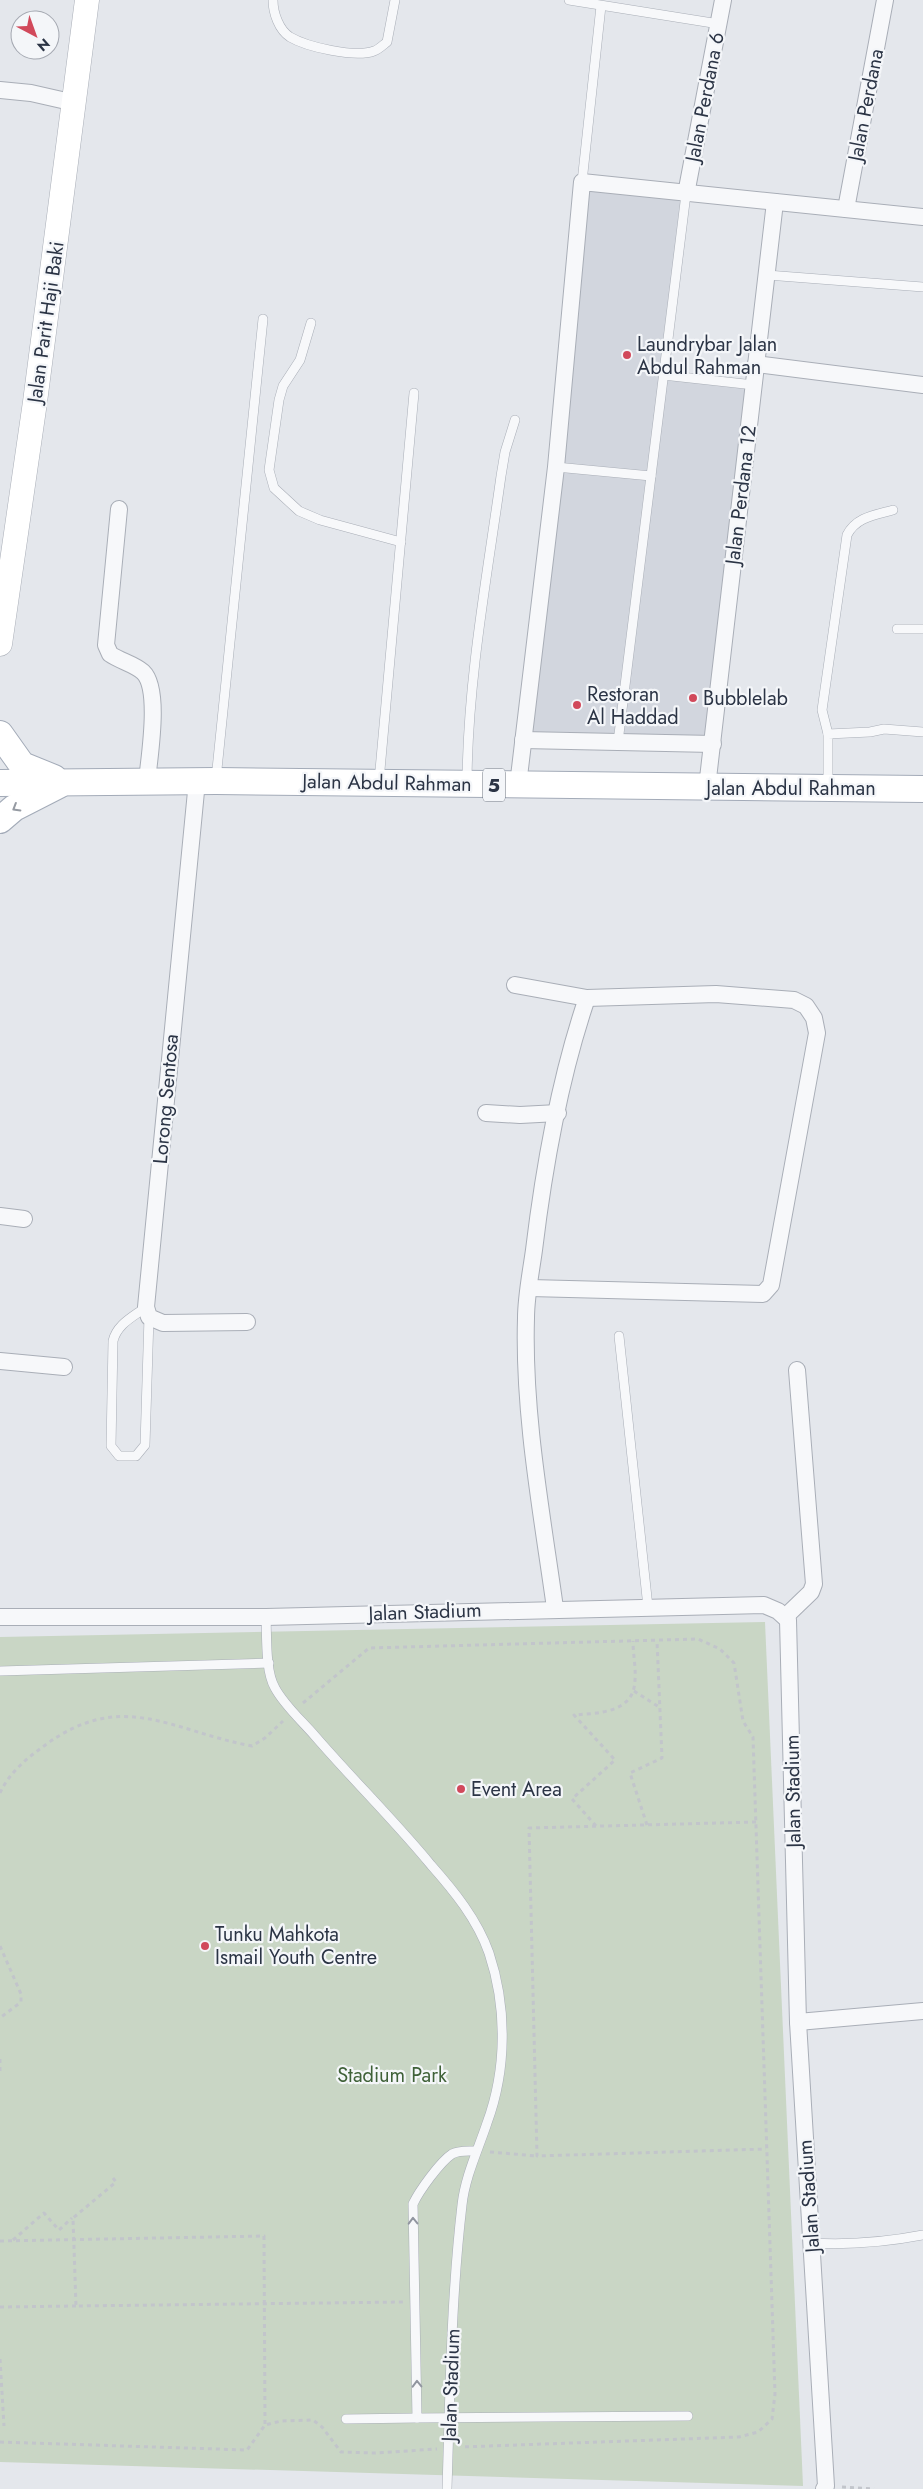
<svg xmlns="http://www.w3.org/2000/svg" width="923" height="2489" viewBox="0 0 923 2489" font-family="Jost,sans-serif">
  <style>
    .built { fill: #d2d6de }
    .green { fill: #c9d6c5 }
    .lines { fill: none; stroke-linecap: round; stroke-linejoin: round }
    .lane-casing { stroke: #a9aeb7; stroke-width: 10 }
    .street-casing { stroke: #a9aeb7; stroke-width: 18 }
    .secondary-casing { stroke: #a9aeb7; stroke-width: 25 }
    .primary-casing { stroke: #a3abb8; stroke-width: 28 }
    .path { stroke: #c2c5cb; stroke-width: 3; stroke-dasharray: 4 4; stroke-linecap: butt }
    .lane { stroke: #f7f8fa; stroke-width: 9 }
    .street { stroke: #f7f8fa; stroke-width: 16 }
    .secondary { stroke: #fff; stroke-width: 24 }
    .primary { stroke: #fff; stroke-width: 26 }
    .oneway { stroke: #959aa2 }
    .oneway2 { stroke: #9196a0 }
    .poi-dot { fill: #d1495b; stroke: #f4f6f9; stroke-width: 2 }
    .labels { text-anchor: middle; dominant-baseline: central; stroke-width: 4.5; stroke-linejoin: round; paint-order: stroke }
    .shield { fill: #f4f6f9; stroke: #676e7b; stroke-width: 1 }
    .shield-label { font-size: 19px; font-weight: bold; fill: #2b3445 }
    .street-label { font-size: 20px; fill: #2b3445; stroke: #f4f6f9 }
    .poi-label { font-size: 20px; fill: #2b3445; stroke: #f4f6f9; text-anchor: start }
    .park-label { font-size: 20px; fill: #3f6138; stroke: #f4f6f9 }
  </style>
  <rect width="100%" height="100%" fill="#e4e7ec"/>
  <path class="built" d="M 587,189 L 681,200 L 659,378 L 747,389 L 706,738 L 530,734 Z"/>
  <path class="green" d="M 765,1622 L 803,2486 L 0,2462 L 0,1637 Z"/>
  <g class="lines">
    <g class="lane-casing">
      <g id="lane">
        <path d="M 273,0 C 273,13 279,30 290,37 C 307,47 355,58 374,51 C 378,50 383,45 387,42 L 395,0"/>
        <path d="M 569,0 L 719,24"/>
        <path d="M 582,182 L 601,6"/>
        <path d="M 767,275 L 923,287"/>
        <path d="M 311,323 L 300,360 L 283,386 L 279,400 L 269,470 L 274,488 L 299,511 L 320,520 L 401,542"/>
        <path d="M 663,375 L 754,385"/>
        <path d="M 556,467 L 651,476"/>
        <path d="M 897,629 L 923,629"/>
        <path d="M 828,734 L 822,710 L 847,535 C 856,517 875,515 893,510"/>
        <path d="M 618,742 L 686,194"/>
        <path d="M 216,779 L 263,319"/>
        <path d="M 379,781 L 414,393"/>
        <path d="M 467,781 C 468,678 487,577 501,476 L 505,452 L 515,420"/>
        <path d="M 828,786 L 828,734 L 870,732 L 884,729 L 923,732"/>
        <path d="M 146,1307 C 133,1317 117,1324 113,1341 L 111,1446 L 119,1456 L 136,1456 L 145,1445 L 149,1317"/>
        <path d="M 619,1336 L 648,1607"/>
        <path d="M 266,1617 C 267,1636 265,1671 275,1688 C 284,1705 302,1721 315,1736 C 353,1780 394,1820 431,1865 C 454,1891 477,1919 489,1953 C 507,2007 507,2069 487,2123 C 478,2150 465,2177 462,2205 C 451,2299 450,2394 447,2489"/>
        <path d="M 0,1671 L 269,1663"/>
        <path d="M 475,2151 C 468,2151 459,2150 452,2154 C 440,2162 419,2191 413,2204 L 417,2418 L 688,2416"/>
        <path d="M 812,2243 C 849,2245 887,2242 923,2235"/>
        <path d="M 346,2419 L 417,2418"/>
      </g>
    </g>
    <g class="street-casing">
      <g id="street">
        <path d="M 0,90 L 31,93 L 75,103"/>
        <path d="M 686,194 L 723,0"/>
        <path d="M 846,209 L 885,0"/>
        <path d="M 756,364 L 923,385"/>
        <path d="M 119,509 L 106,645 L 110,654 C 120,661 134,664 143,672 C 161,689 149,758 147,781"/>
        <path d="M 523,740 L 713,744"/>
        <path d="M 197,781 L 146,1307 L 149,1317 L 163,1323 L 247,1322"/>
        <path d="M 518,785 L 556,467 L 582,182 L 923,217"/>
        <path d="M 707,787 L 775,202"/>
        <path d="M 515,985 L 587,998 L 716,994 L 794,1000 L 806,1006 L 814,1018 L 817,1033 L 771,1285 L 763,1294 L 530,1288"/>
        <path d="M 486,1113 L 520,1115 L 558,1113"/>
        <path d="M 0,1216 L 24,1219"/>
        <path d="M 0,1361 L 64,1367"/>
        <path d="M 555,1608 C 542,1514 523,1414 526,1318 C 526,1296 531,1272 534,1250 C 544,1167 560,1077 587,998"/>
        <path d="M 0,1617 L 266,1617 L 764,1605 L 778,1611 L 788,1620 L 798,2022 L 826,2486 L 824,2489"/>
        <path d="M 785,1617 L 811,1592 L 814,1584 L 797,1370"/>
        <path d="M 798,2022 L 923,2011"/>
      </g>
    </g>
    <g class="secondary-casing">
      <path id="secondary" d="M 0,644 L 35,402 L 87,0"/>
    </g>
    <g class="primary-casing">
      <g id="primary">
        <path d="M 0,734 L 22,765 L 54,778"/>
        <path d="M 0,783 L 216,781 L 923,789"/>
        <path d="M 0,820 L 14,808 L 59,785"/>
      </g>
    </g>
    <g class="path">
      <path d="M 634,1691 L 659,1707"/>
      <path d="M 303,1703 L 369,1648 L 698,1639 L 720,1649 L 734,1663 L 743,1721 L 753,1737 L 775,2394 L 772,2419 L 758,2432 L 739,2437 L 461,2447"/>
      <path d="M 0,1793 C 9,1773 27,1758 44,1746 C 122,1688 171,1731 252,1746 L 265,1738 L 283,1721"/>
      <path d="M 756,1822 L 529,1828 L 537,2156 L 766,2149"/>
      <path d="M 647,1825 L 630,1773 L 662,1758 L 657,1641"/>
      <path d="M 596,1826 L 572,1799 L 615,1760 L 574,1715 C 599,1713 634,1713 635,1680 C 636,1667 633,1654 633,1641"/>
      <path d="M 0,1946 L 21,1994 L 21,2002 L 0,2018"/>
      <path d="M 0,2059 L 0,2074"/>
      <path d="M 490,2152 L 537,2156"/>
      <path d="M 113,2178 L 116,2182 L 73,2218 L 76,2306 L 403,2302"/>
      <path d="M 13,2240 L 44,2213 L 59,2230 L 72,2218"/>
      <path d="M 0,2241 L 264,2236 L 265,2425"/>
      <path d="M 0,2307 L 76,2306"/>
      <path d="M 0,2359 L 4,2426"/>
      <path d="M 0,2442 L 247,2450 L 265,2425 L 281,2421 L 313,2420 L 322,2427 L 341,2452 L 375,2453 L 437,2449"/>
      <path d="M 842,2487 L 874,2489"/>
    </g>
    <use href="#lane" class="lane"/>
    <use href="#street" class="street"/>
    <use href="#secondary" class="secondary"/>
    <use href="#primary" class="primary"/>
  </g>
  <defs><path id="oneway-chevron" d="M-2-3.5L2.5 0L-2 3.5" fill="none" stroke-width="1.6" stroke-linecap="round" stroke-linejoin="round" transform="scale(1.25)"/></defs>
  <use class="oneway" href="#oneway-chevron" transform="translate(16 808) rotate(149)"/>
  <g class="oneway2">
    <use href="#oneway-chevron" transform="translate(413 2221) rotate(-91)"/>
    <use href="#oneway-chevron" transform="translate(417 2384) rotate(-91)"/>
  </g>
  <g class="poi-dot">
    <circle cx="627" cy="355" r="5"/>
    <circle cx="693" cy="698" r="5"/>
    <circle cx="577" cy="705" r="5"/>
    <circle cx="461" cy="1789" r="5"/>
    <circle cx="205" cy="1946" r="5"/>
  </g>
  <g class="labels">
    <rect class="shield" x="483" y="768.5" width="22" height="33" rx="4"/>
    <g class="shield-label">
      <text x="494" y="785">5</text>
    </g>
    <g class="street-label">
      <text transform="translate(705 97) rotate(-79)">Jalan Perdana 6</text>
      <text transform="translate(866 105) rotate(-79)">Jalan Perdana</text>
      <text transform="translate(46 322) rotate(-82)">Jalan Parit Haji Baki</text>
      <text transform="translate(741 495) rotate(-83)">Jalan Perdana 12</text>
      <text transform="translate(387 783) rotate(1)">Jalan Abdul Rahman</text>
      <text x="791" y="788">Jalan Abdul Rahman</text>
      <text transform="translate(166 1099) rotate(-85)">Lorong Sentosa</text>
      <text transform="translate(425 1612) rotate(-2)">Jalan Stadium</text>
      <text transform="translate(793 1791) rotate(-91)">Jalan Stadium</text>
      <text transform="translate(809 2196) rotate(-94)">Jalan Stadium</text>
      <text transform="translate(451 2385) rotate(-88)">Jalan Stadium</text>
    </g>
    <g class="poi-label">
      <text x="637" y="344">Laundrybar Jalan<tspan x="637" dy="23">Abdul Rahman</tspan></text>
      <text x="587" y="694">Restoran<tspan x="587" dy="23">Al Haddad</tspan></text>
      <text x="703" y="698">Bubblelab</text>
      <text x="471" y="1789">Event Area</text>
      <text x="215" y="1934">Tunku Mahkota<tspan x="215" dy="23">Ismail Youth Centre</tspan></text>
    </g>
    <g class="park-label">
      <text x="392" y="2075">Stadium Park</text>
    </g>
  </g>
  <g transform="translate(35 35) rotate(139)"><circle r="24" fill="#f4f6f9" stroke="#a4a8b1"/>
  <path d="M0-4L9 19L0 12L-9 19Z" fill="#d1495b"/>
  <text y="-8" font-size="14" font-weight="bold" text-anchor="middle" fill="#2b3445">N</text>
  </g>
</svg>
